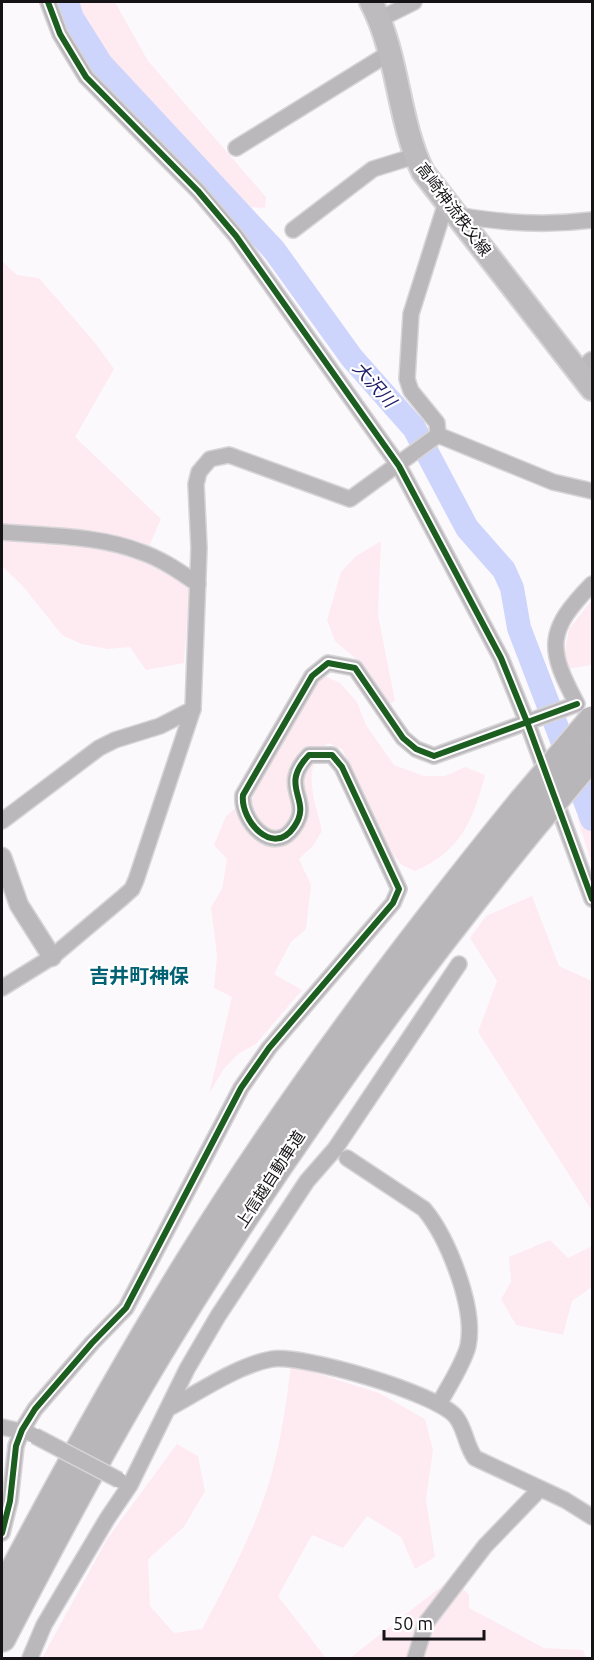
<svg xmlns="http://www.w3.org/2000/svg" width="594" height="1660" viewBox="0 0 594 1660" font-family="Ubuntu,'Noto Sans JP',sans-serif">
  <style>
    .green { fill: #feebf2 }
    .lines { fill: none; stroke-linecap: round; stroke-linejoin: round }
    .river { stroke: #ced5fc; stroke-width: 24 }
    .minor-casing { stroke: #d7d5d7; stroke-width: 18 }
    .tertiary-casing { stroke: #d7d5d7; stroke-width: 21 }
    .primary-casing { stroke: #d7d5d7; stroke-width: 26 }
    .motorway-casing { stroke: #d7d5d7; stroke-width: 30 }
    .minor { stroke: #bbb8bb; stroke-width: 15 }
    .tertiary { stroke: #bbb8bb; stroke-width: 18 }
    .primary { stroke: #bdbbbd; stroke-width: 22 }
    .motorway { stroke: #b8b6b9; stroke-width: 27 }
    .minor-bridge-casing { stroke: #d7d5d7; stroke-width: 18; stroke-linecap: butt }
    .motorway-bridge-casing { stroke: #d7d5d7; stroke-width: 30; stroke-linecap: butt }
    .minor-bridge { stroke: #bbb8bb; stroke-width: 15 }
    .motorway-bridge { stroke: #b8b6b9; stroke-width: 27 }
    .cycleway-casing { stroke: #fff; stroke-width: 10 }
    .cycleway { stroke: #1b5e20; stroke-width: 6 }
    .labels { text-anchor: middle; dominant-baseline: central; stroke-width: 4.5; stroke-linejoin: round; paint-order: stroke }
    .street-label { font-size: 16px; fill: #151315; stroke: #fff }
    .water-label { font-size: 18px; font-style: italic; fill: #1f1d69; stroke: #fff }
    .quarter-label { font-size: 20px; font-weight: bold; fill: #026173; stroke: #fff }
  </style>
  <rect width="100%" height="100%" fill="#fcf9fd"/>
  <g class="green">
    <path d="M 73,2 L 115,2 L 148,61 L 266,197 L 265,208 L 250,207 L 115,72 L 81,24 Z"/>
    <path d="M 2,261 L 17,275 L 39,278 L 96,344 L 114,369 L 75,437 L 161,519 L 144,558 L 190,586 L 184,663 L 146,670 L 130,647 L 108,649 L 81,644 L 62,635 L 22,585 L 2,566 Z"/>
    <path d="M 381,541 L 378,615 L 395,701 L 387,705 L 356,659 L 335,641 L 327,620 L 341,572 L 356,556 Z"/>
    <path d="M 592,600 L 592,665 L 561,670 L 569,629 Z"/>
    <path d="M 327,677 L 340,683 L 357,702 L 366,725 L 394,765 L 424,776 L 445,776 L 465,767 L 485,775 C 473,821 461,851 415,871 L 402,865 L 394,856 L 375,823 L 342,749 L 328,743 C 300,767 315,800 322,831 L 313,846 L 299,859 L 311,885 L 306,929 L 291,942 L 274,974 L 302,990 L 256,1044 L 238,1054 L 223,1070 L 209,1094 L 232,997 L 214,988 L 217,956 L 211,907 L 222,889 L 227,859 L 214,845 L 226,816 L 249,796 L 314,681 Z"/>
    <path d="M 592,811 L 592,864 L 577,817 Z"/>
    <path d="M 532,896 L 559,966 L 592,981 L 592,1211 L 478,1032 L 497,981 L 470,938 L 486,916 Z"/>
    <path d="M 550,1240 L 568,1258 L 592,1246 L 592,1287 L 572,1301 L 563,1335 L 516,1325 L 501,1299 L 511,1282 L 509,1257 Z"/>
    <path d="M 291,1365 L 379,1393 L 425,1419 L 433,1450 L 426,1500 L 435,1557 L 415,1569 L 401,1537 L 367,1516 L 343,1548 L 312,1535 L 278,1596 L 326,1658 L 42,1658 L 107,1539 L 177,1444 L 198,1456 L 205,1491 L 184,1527 L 148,1559 L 150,1606 L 174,1633 L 202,1629 C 223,1590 244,1550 260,1509 C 278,1463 285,1413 291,1365 Z"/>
    <path d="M 452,1578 L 469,1595 L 469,1608 L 544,1648 L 583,1650 L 586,1658 L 350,1658 Z"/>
  </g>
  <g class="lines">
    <path class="river" d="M 67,2 L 72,18 L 101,64 L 274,250 L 352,358 L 414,428 L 467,528 L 504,570 L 512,588 L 519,628 L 592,819"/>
    <g class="minor-casing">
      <g id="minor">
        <path d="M 48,2 L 60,34 L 86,77 L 198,191 L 236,236 L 399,466 L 501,658 L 527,722 L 592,899"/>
        <path d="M 380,19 L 414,2"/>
        <path d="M 236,148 L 391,52"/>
        <path d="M 456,215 C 503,223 545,226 592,220"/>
        <path d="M 293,230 L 373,169 L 415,156"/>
        <path d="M 438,435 L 437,423 L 411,391 L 407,379 L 411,314 L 446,203"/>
        <path d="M 2,532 C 46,536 98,535 141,552 C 162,559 180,572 198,584"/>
        <path d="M 2,821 L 99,748 L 115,740 L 160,726 L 193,709"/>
        <path d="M 2,988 L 52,957 L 122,898 L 132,889 L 136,880 L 193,709 L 199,548 L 196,484 L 199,472 L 210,459 L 229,455 L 350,499 L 438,435 L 553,482 L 592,491"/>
        <path d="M 347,1158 L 424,1209 C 448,1238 476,1308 468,1346 C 463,1365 448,1387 439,1404"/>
        <path d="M 169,1408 C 199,1392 238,1365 272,1359 C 302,1354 437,1393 456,1417 C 465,1428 466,1446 475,1458 L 565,1500 L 592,1517"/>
        <path d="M 2,1427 L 29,1433"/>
        <path d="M 2,1533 L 10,1501 L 16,1446 L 22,1430 L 35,1409 L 92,1343 L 126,1308 L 241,1088 L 269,1048 L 393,903 L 399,889 L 342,767 L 332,755 L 309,755 C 277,788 314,799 294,827 C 273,858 240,820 243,795 L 312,676 L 328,663 L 355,668 L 403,738 L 416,749 L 434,756 L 577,704 C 547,648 546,631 592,584"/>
        <path d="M 30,1658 L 44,1625 L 107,1519 L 130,1485 L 187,1369 L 218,1316 L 307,1181 L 335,1149 L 459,964"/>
        <path d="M 415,1658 L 426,1623 L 485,1546 L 540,1489"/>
      </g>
    </g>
    <g class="tertiary-casing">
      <g id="tertiary">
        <path d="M 580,373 L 592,361"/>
        <path d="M 2,857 L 19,905 L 52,957"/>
      </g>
    </g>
    <g class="primary-casing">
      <path id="primary" d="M 371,2 C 399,55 397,119 423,172 L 592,389"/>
    </g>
    <g class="motorway-casing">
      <g id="motorway">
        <path d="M 2,1593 C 62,1479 124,1366 192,1257 C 290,1098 404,947 522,802"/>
        <path d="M 2,1638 C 55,1536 109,1434 169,1336 C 280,1155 403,984 538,820"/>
      </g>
    </g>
    <use href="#minor" class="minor"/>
    <use href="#tertiary" class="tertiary"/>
    <use href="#primary" class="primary"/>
    <use href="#motorway" class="motorway"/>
    <g class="minor-bridge-casing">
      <path id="minor-bridge" d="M 35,1436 L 119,1480"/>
    </g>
    <g class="motorway-bridge-casing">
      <g id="motorway-bridge">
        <path d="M 522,802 L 592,720"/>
        <path d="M 538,820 L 592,756"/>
      </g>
    </g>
    <use href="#minor-bridge" class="minor-bridge"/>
    <use href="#motorway-bridge" class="motorway-bridge"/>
    <g class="cycleway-casing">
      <g id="cycleway">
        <path d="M 48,2 L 60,34 L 86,77 L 198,191 L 236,236 L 399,466 L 501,658 L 527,722 L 592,899"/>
        <path d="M 2,1533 L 10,1501 L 16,1446 L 22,1430 L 35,1409 L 92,1343 L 126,1308 L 241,1088 L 269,1048 L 393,903 L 399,889 L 342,767 L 332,755 L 309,755 C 277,788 314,799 294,827 C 273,858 240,820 243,795 L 312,676 L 328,663 L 355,668 L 403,738 L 416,749 L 434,756 L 577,704"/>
      </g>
    </g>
    <use href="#cycleway" class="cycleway"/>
  </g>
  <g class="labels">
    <g class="street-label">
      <text transform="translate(454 209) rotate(53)">高崎神流秩父線</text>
      <text transform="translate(270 1179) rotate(-57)">上信越自動車道</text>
    </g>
    <g class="water-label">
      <text transform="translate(375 384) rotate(48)">大沢川</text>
    </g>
    <g class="quarter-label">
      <text x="139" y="975">吉井町神保</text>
    </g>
  </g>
  <rect width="594" height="1660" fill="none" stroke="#151315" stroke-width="6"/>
  <path d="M384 1630v9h100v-9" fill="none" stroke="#151315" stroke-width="3"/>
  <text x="393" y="1630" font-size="18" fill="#151315" stroke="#ffffff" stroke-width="4.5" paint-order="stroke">50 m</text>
</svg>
